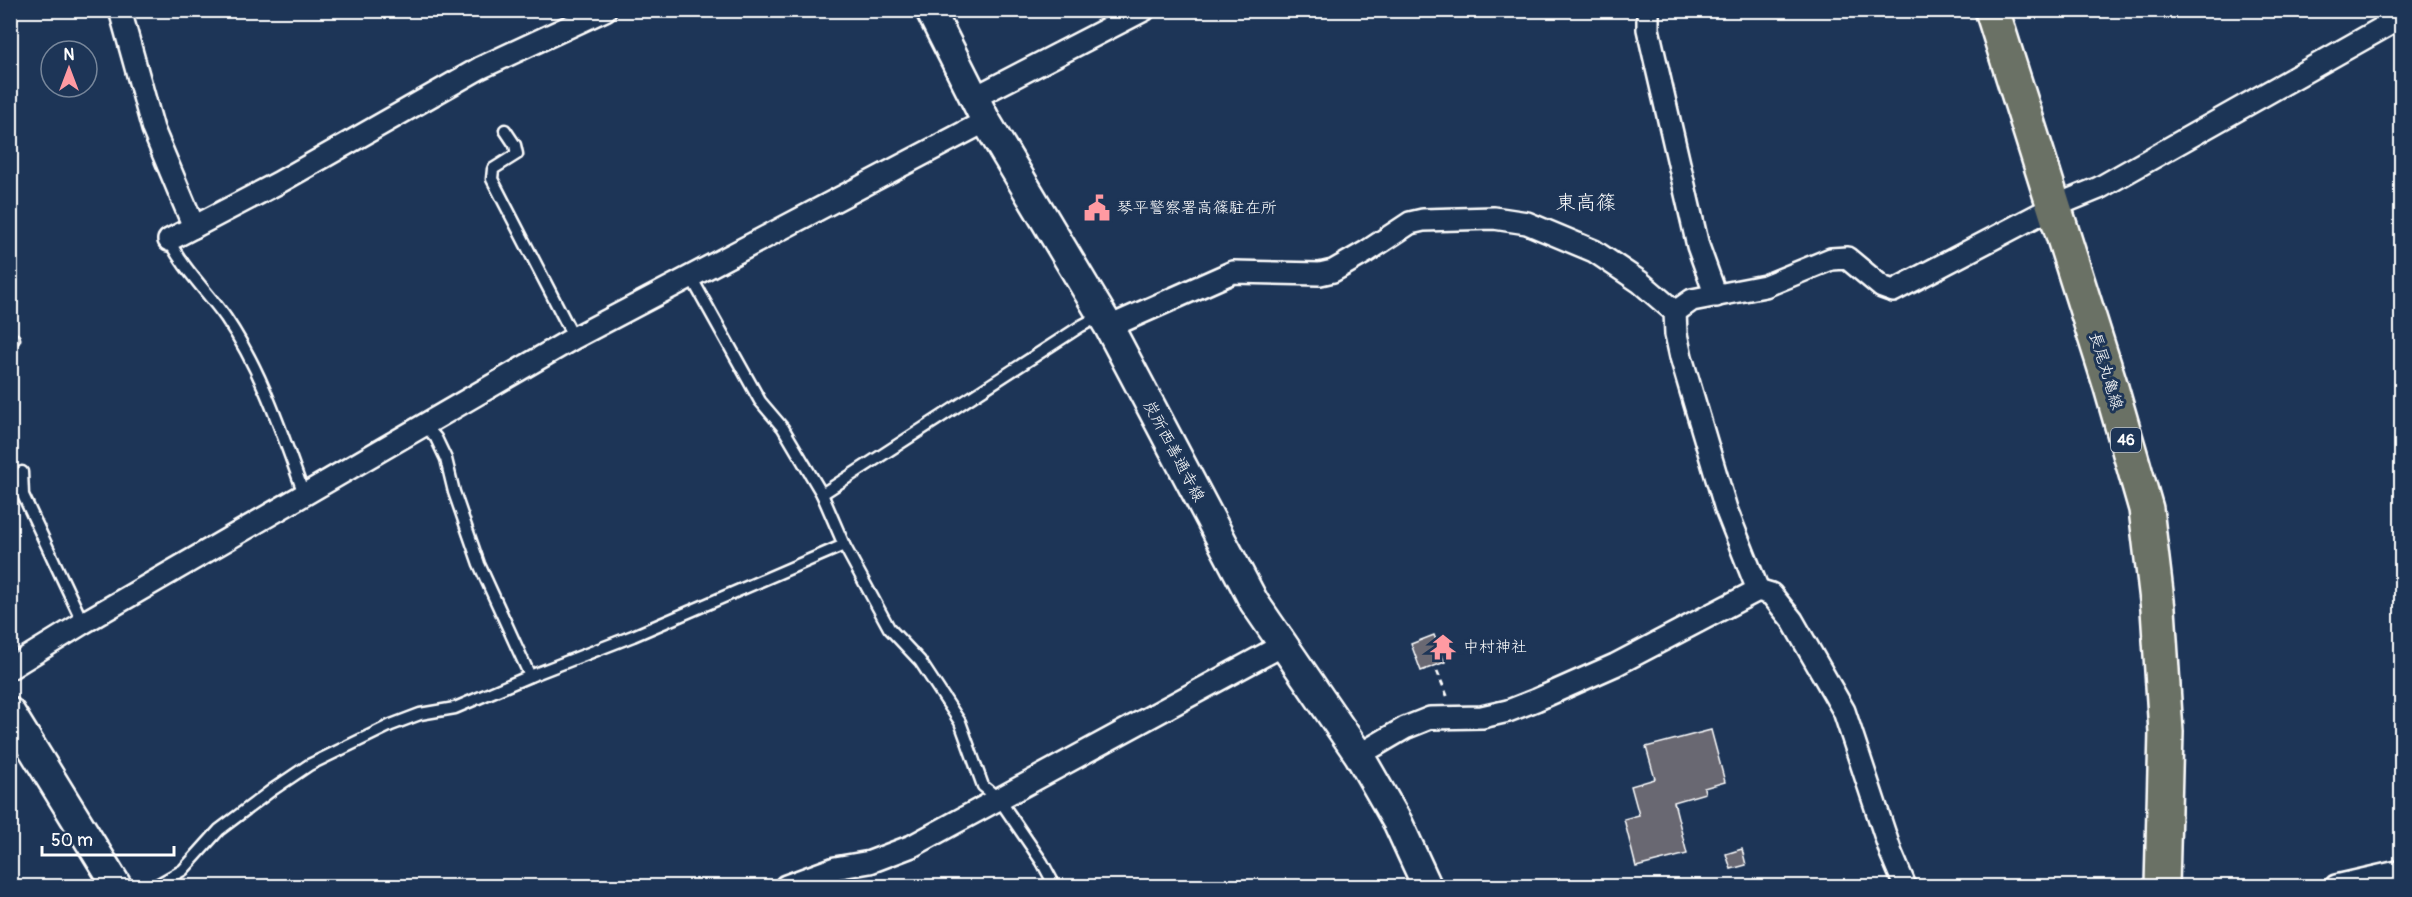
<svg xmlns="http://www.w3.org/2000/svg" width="2412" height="897" viewBox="0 0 2412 897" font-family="Pangolin,'Klee One',sans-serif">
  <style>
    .building { fill: #696772; stroke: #fff; stroke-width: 1.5 }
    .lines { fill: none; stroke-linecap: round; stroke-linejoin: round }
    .service-casing { stroke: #fff; stroke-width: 15 }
    .minor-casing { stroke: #fff; stroke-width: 26 }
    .secondary-casing { stroke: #fff; stroke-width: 33 }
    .primary-casing { stroke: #fff; stroke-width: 38 }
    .path { stroke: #fff; stroke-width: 3; stroke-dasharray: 6 4.5; stroke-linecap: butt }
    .service { stroke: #1d3557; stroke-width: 10 }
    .minor { stroke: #1d3557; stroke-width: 21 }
    .secondary { stroke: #1d3557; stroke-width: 28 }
    .primary { stroke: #6b7165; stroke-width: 33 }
    .labels { text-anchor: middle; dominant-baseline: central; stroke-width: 6; stroke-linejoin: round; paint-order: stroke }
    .shield { fill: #1d3557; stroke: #bbc2cd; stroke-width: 1.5 }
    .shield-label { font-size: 15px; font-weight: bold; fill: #fff }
    .poi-label { font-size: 16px; fill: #fff; stroke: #1d3557; text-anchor: start }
    .street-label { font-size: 16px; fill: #fff; stroke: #1d3557 }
    .quarter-label { font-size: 20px; fill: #fff; stroke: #1d3557 }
  </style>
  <rect width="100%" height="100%" fill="#1d3557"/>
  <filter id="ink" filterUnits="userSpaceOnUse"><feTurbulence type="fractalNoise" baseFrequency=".0167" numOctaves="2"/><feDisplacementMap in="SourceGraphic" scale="12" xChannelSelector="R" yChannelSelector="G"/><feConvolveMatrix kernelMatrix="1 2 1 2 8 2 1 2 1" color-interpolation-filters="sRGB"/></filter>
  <g filter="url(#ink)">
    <g class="building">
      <path d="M 1434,635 L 1445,662 L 1421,671 L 1411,644 Z"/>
      <path d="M 1711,730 L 1725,782 L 1704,788 L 1705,793 L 1674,802 L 1687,854 L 1636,867 L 1624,819 L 1639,815 L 1631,786 L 1655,779 L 1646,747 Z"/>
      <path d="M 1742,849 L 1746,865 L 1731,869 L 1726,854 Z"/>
    </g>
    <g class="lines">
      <g class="service-casing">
        <g id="service">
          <path d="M 505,130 L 515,145 L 517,154 L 493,169 L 492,179 L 574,338"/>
          <path d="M 169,240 C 183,269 208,292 226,318 C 262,371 282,434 304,494"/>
          <path d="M 10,341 L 14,339"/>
          <path d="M 424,424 L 436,438 L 446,459 L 454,492 L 479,564 L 530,676"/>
          <path d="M 22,472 L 23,495 L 83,623"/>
          <path d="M 822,494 L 1081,326 L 1100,316"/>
          <path d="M 844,545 L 889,628 L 920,661 L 960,722 L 983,786 L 999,799 L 1042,862 L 1055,886"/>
          <path d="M 155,886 L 183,870 L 219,830 L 272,790 L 309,765 L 391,725 L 420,714 L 455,708 L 530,676 L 633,636 L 844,545 L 822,494 L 783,428 L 760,401 L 691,277"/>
        </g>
      </g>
      <g class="minor-casing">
        <g id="minor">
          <path d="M 120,10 L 153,129 L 194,227"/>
          <path d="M 1648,10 L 1648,29 L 1698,246 L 1716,296"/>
          <path d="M 987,91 L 1144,10"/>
          <path d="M 169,240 L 278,183 L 480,68 L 605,10"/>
          <path d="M 1675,312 L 1692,300 L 1765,286 L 1831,259 L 1847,258 L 1882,287 L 1893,291 L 2055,206 L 2099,188 L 2402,17"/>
          <path d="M 1109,327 L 1233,272 L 1320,274 L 1333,271 L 1366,252 L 1410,223 L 1423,220 L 1494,218 L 1527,223 L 1594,251 L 1640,282 L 1675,312 L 1676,334 L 1681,357 L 1726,509 L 1758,590"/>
          <path d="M 10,668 L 83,623 L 574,338 L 986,121"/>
          <path d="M 1359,755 L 1405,728 L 1430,718 L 1482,717 L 1508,711 L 1536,700 L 1615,665 L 1758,590 L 1771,594 L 1792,620 L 1844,711 L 1891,853 L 1905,886"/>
          <path d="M 786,886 L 835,868 L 870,862 L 912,846 L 1283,645"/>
          <path d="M 2336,886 L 2402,871"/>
        </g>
      </g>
      <g class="secondary-casing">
        <g id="secondary">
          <path d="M 930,10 L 986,121 L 1109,327 L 1254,602 L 1359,755 L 1398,823 L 1427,886"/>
          <path d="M 10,712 L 117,886"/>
        </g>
      </g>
      <g class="primary-casing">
        <path id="primary" d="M 1992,10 L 2110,384 L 2146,509 L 2158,609 L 2166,732 L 2162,886"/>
      </g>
      <path class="path" d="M 1437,671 L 1448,698"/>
      <use href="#service" class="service"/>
      <use href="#minor" class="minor"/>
      <use href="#secondary" class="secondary"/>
      <use href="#primary" class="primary"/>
    </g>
  </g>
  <defs>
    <g id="civic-bare" transform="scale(2.07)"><path d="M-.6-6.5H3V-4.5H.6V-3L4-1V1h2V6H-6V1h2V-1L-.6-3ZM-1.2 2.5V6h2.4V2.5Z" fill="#ff9aa2" stroke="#1d3557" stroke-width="2.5" paint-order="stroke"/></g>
    <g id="temple-bare" transform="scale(2.07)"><path d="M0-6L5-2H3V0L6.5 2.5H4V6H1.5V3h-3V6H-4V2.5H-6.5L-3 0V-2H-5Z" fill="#ff9aa2" stroke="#1d3557" stroke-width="2.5" paint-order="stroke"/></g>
  </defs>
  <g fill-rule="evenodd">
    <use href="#civic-bare" x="1097" y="208"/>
    <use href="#temple-bare" x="1443" y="647"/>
  </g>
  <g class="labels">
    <rect class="shield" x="2111" y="428" width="30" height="24" rx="4.5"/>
    <g class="shield-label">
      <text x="2126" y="440">46</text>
    </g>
    <g class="poi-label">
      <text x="1117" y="208">琴平警察署高篠駐在所</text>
      <text x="1463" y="647">中村神社</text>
    </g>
    <g class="street-label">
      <text transform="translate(2106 371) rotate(73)">長尾丸亀線</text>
      <text transform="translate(1174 451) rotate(62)">炭所西善通寺線</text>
    </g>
    <g class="quarter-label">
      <text x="1586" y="202">東高篠</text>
    </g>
  </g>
  <rect width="2412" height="897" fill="none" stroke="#1d3557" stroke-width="36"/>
  <rect x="18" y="18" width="2376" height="861" fill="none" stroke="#fff" stroke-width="2" filter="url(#ink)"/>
  <g transform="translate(69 69)"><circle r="28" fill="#1d3557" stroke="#77869a" stroke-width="1.5"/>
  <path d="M0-4.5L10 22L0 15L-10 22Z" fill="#ff9aa2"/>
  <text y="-9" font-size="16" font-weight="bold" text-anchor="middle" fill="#ffffff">N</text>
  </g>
  <path d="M42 846v9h132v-9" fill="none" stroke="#ffffff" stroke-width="3"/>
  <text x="51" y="846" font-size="18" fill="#ffffff" stroke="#1d3557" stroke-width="4.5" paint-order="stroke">50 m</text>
</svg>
